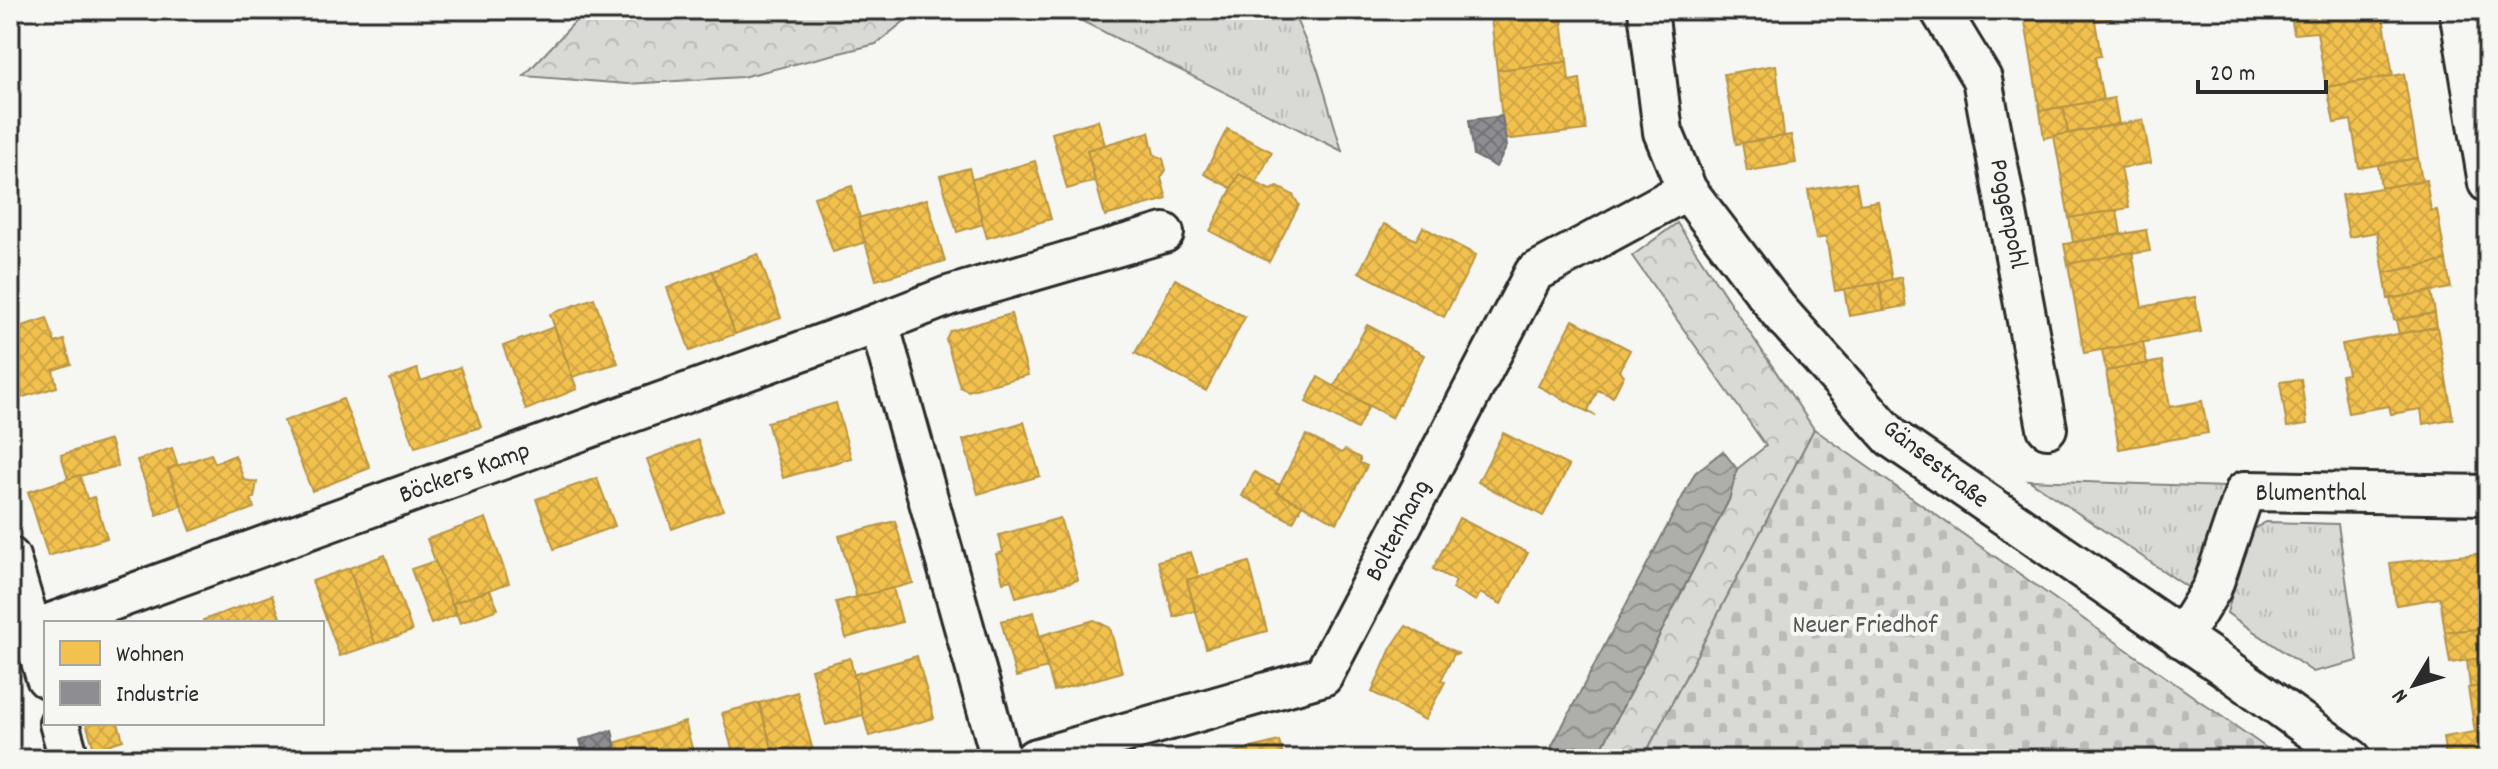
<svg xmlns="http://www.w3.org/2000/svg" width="2498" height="769" viewBox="0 0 2498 769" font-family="Dekko,sans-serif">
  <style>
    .grass { fill: url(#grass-tufts); stroke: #828280; stroke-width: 2 }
    .forest { fill: url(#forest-crowns); stroke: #828280; stroke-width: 2 }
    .cemetery { fill: url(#cemetery-stones); stroke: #828280; stroke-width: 2 }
    .water { fill: url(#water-waves); stroke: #7a7a78; stroke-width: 2 }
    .homes { fill: url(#homes-cross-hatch); stroke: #b69444; stroke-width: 2 }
    .industry { fill: url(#industry-cross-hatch); stroke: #707073; stroke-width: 2 }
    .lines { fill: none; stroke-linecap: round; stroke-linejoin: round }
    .minor-casing { stroke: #2b2b2b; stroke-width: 44 }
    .minor { stroke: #f6f6f2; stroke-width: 38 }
    .labels { text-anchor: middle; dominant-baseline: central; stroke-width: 8; stroke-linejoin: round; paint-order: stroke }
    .street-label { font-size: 26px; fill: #2b2b2b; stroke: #f6f6f2 }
    .park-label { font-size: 26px; fill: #565656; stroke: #f6f6f2 }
  </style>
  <defs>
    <pattern id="grass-tufts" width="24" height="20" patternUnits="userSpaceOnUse" patternTransform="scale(2)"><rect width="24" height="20" fill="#d9d9d5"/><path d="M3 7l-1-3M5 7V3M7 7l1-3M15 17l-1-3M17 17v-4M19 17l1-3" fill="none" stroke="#babab7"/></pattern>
    <pattern id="forest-crowns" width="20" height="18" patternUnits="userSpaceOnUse" patternTransform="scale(2)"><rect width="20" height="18" fill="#d9d9d5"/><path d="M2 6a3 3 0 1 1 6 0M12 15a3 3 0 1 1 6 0" fill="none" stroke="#babab7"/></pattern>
    <pattern id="cemetery-stones" width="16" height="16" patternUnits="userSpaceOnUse" patternTransform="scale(2)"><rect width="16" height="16" fill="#d9d9d5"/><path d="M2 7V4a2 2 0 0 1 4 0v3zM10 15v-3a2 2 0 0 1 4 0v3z" fill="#babab7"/></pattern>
    <pattern id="water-waves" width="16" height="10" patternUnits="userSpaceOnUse" patternTransform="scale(2)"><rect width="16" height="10" fill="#aeaeab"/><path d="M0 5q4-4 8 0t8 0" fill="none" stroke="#8e8e8b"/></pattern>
    <pattern id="homes-cross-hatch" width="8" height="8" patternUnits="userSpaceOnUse" patternTransform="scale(2)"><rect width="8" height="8" fill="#f2c14e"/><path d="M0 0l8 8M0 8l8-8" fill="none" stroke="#d0a644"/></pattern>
    <pattern id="industry-cross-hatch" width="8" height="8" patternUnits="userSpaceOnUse" patternTransform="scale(2)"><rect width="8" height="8" fill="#8d8d92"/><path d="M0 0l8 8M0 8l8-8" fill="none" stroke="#737377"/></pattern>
  </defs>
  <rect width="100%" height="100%" fill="#f6f6f2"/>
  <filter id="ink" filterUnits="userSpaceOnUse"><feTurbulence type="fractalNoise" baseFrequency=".0125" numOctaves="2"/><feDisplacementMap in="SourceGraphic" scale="16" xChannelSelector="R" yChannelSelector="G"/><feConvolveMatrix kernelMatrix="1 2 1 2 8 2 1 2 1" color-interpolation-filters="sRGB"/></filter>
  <g filter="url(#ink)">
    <g class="grass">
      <path d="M 1060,10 L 1292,10 L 1318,70 L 1342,151 Z"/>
      <path d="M 2029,480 L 2225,487 L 2193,591 Z"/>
      <path d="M 2266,522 L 2338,524 L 2358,661 L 2313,672 L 2227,613 L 2249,532 Z"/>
    </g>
    <g class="forest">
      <path d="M 586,10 L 918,10 L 876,44 L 742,77 L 627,84 L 524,76 Z"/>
      <path d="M 1677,223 L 1814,429 L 1643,759 L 1596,759 L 1729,500 L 1737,469 L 1766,446 L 1632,256 Z"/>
    </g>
    <path class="cemetery" d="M 1814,429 L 2282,759 L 1643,759 Z"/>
    <path class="water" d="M 1723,451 L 1737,469 L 1729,500 L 1596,759 L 1545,759 L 1695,473 Z"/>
    <g class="homes">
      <path d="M 1490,10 L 1561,10 L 1567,62 L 1497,70 Z"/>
      <path d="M 2023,10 L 2111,10 L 2112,18 L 2095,21 L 2101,56 L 2095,57 L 2103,100 L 2040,111 Z"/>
      <path d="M 2290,10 L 2382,10 L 2393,76 L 2326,87 L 2317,32 L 2294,34 Z"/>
      <path d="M 1567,62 L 1569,81 L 1580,79 L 1586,130 L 1504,140 L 1497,70 Z"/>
      <path d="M 1776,65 L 1784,136 L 1736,144 L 1724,74 Z"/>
      <path d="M 2404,74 L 2418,158 L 2359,168 L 2351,120 L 2334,123 L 2327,87 Z"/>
      <path d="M 2114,98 L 2119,124 L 2068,133 L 2063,107 Z"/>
      <path d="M 2063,107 L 2068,133 L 2044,138 L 2040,111 Z"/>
      <path d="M 1098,120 L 1105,145 L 1087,150 L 1095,181 L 1067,189 L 1052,133 Z"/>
      <path d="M 2143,120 L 2151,163 L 2121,168 L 2129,208 L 2069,218 L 2054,136 Z"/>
      <path d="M 1227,129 L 1272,152 L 1256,183 L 1239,174 L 1231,188 L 1204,174 Z"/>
      <path d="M 1149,132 L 1154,154 L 1163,159 L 1166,170 L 1161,178 L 1167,199 L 1105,216 L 1087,150 Z"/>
      <path d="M 1791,135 L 1796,163 L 1747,171 L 1742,143 Z"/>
      <path d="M 2418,158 L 2422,181 L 2381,188 L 2378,165 Z"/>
      <path d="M 1035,161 L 1051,219 L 987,238 L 970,180 Z"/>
      <path d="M 969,168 L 983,224 L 957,232 L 940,176 Z"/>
      <path d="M 1239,174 L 1270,190 L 1278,187 L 1293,195 L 1299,205 L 1269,262 L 1210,231 Z"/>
      <path d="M 2426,180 L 2431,211 L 2437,210 L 2446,261 L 2384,273 L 2377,232 L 2349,237 L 2341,195 Z"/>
      <path d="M 1856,182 L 1860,204 L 1878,201 L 1892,281 L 1835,291 L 1826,237 L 1816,239 L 1808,190 Z"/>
      <path d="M 852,186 L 866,242 L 833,252 L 814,197 Z"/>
      <path d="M 927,199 L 945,261 L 876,280 L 858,218 Z"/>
      <path d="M 2117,210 L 2121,234 L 2073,242 L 2069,218 Z"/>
      <path d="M 1384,224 L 1416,240 L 1423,227 L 1476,255 L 1444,317 L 1359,272 Z"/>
      <path d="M 2146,230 L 2150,251 L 2068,264 L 2064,244 Z"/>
      <path d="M 2132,252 L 2142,307 L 2195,297 L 2201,332 L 2084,353 L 2068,264 Z"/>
      <path d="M 758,254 L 781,318 L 735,334 L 712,271 Z"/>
      <path d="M 2446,261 L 2451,288 L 2388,299 L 2384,273 Z"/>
      <path d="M 712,271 L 735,334 L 690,351 L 667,288 Z"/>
      <path d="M 1901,277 L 1906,306 L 1884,310 L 1879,283 Z"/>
      <path d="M 1175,279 L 1245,317 L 1206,391 L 1135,353 Z"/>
      <path d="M 1879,283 L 1884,310 L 1849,316 L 1844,289 Z"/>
      <path d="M 2431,291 L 2435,313 L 2394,320 L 2390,299 Z"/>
      <path d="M 594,298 L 618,363 L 572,377 L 550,314 Z"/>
      <path d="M 2435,313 L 2437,327 L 2399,334 L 2396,320 Z"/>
      <path d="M 1011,314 L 1028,375 L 968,391 L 960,387 L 946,339 L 950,331 Z"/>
      <path d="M 47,318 L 55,343 L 64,340 L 71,364 L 53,370 L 57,387 L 10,401 L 10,330 Z"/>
      <path d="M 1573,320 L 1630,350 L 1619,371 L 1624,375 L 1613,397 L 1598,390 L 1588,410 L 1596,416 L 1538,386 Z"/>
      <path d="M 1367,325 L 1424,355 L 1392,418 L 1334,387 Z"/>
      <path d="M 554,327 L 577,389 L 526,410 L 503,346 Z"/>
      <path d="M 2437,327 L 2453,419 L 2423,424 L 2421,409 L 2391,414 L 2389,406 L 2348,413 L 2341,375 L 2348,374 L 2342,344 Z"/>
      <path d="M 2143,342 L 2147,364 L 2106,371 L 2102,350 Z"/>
      <path d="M 2162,361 L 2170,407 L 2202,401 L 2208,433 L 2119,449 L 2106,371 Z"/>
      <path d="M 460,367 L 481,427 L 415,447 L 390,379 L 417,369 L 421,381 Z"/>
      <path d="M 1318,377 L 1369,406 L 1357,429 L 1306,402 Z"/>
      <path d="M 2301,379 L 2307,424 L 2287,427 L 2280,382 Z"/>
      <path d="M 343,399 L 370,468 L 312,491 L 284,421 Z"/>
      <path d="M 836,403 L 851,458 L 783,478 L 767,422 Z"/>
      <path d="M 1024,422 L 1040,476 L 978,494 L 963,440 Z"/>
      <path d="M 1503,433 L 1569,466 L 1543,516 L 1478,482 Z"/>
      <path d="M 1306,435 L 1341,453 L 1345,450 L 1360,458 L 1360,463 L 1367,466 L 1337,523 L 1276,492 Z"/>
      <path d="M 110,440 L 118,466 L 68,479 L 61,455 Z"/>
      <path d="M 698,440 L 723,510 L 672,529 L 647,459 Z"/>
      <path d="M 172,448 L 178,466 L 168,469 L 181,506 L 157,515 L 137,460 Z"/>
      <path d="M 211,454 L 215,463 L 235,455 L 244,480 L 257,482 L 254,498 L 251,499 L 254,508 L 191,531 L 168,469 Z"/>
      <path d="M 1254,472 L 1280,485 L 1276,492 L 1302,505 L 1293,522 L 1242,496 Z"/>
      <path d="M 80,475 L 87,499 L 94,497 L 107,538 L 48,556 L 28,492 Z"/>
      <path d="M 597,478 L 615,526 L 554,549 L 536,499 Z"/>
      <path d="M 486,518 L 509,583 L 451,604 L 427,539 Z"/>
      <path d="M 1060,518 L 1078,580 L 1016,597 L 1011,580 L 1003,582 L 996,554 L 1003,552 L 999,535 Z"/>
      <path d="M 1459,518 L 1528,553 L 1501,604 L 1480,593 L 1476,601 L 1452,589 L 1456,581 L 1433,569 Z"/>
      <path d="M 895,521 L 913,583 L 857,598 L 839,536 Z"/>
      <path d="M 1191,552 L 1199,577 L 1187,580 L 1195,611 L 1174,617 L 1158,561 Z"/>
      <path d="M 2485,553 L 2488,628 L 2445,632 L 2440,598 L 2396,605 L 2390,563 Z"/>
      <path d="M 385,555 L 412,631 L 375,644 L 349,568 Z"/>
      <path d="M 435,561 L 456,615 L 431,624 L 411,569 Z"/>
      <path d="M 1249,562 L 1267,631 L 1206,648 L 1187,580 Z"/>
      <path d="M 349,568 L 375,644 L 340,656 L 312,581 Z"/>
      <path d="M 893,588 L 902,622 L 846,638 L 836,602 Z"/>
      <path d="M 490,590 L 498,609 L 460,623 L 453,603 Z"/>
      <path d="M 272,595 L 282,623 L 204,623 L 203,620 Z"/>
      <path d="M 1034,612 L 1047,668 L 1016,677 L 1001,621 Z"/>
      <path d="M 1094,620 L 1110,628 L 1122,672 L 1054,691 L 1039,636 Z"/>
      <path d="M 1406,626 L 1459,654 L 1454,654 L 1441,680 L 1445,682 L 1425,720 L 1372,692 L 1391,648 Z"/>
      <path d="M 2488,628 L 2488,657 L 2450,663 L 2445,632 Z"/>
      <path d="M 917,656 L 934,718 L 869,736 L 852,675 Z"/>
      <path d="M 2488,657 L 2488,685 L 2470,688 L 2467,660 Z"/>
      <path d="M 850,658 L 863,715 L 826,725 L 811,669 Z"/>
      <path d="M 2488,685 L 2488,759 L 2446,759 L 2443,737 L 2475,732 L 2468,688 Z"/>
      <path d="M 797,692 L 815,758 L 775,759 L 759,703 Z"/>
      <path d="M 759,703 L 775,759 L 735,759 L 722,713 Z"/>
      <path d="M 685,722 L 695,759 L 618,759 L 614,743 Z"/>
      <path d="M 86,723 L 118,723 L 123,740 L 94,749 Z"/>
      <path d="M 1279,741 L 1284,759 L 1209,759 Z"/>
    </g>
    <g class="industry">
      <path d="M 1502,116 L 1507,146 L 1496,167 L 1474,155 L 1469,120 Z"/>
      <path d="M 612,730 L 618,759 L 585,759 L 580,740 Z"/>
    </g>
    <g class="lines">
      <g class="minor-casing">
        <g id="minor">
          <path d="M 1648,10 L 1663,132 L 1687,190 L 1778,310 L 1892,438 L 2222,665 L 2352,759"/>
          <path d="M 1940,10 L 1982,79 L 2047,428"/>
          <path d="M 2459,10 L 2488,183"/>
          <path d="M 879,323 L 948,296 L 1164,233"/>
          <path d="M 10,557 L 46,678"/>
          <path d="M 51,623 L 879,323 L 1001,759"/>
          <path d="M 2181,638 L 2212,588 L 2245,491 L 2488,495"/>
          <path d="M 59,723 L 69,759"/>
          <path d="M 1034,759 L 1323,676 L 1534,273 L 1687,190"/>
        </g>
      </g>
      <use href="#minor" class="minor"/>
    </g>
  </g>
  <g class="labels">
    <g class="street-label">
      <text transform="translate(2007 214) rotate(79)">Poggenpohl</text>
      <text transform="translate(1935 465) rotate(38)">Gänsestraße</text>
      <text transform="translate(465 474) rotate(-20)">Böckers Kamp</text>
      <text x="2311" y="494">Blumenthal</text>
      <text transform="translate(1399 531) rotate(-62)">Boltenhang</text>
    </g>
    <g class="park-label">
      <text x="1865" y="626">Neuer Friedhof</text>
    </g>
  </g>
  <rect width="2498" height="769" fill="none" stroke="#f6f6f2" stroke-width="40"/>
  <rect x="20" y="20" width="2458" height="729" fill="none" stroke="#2b2b2b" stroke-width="3" filter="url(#ink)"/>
  <rect x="44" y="621" width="280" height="104" fill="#f6f6f2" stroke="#a5a5a2" stroke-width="2"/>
  <rect x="60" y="641" width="40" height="24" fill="#f2c14e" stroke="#a5a5a2" stroke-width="2"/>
  <text x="116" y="661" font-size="24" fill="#2b2b2b">Wohnen</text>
  <rect x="60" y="681" width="40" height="24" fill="#8d8d92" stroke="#a5a5a2" stroke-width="2"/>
  <text x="116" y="701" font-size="24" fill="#2b2b2b">Industrie</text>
  <g transform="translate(2414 685) rotate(232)" stroke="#f6f6f2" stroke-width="6" paint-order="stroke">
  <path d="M0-6L14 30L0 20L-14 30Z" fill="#2b2b2b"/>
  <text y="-12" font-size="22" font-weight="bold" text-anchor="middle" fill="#2b2b2b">N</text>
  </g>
  <path d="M2198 80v12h128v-12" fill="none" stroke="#2b2b2b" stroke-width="4"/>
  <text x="2210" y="80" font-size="24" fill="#2b2b2b" stroke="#f6f6f2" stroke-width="6" paint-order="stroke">20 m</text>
</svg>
